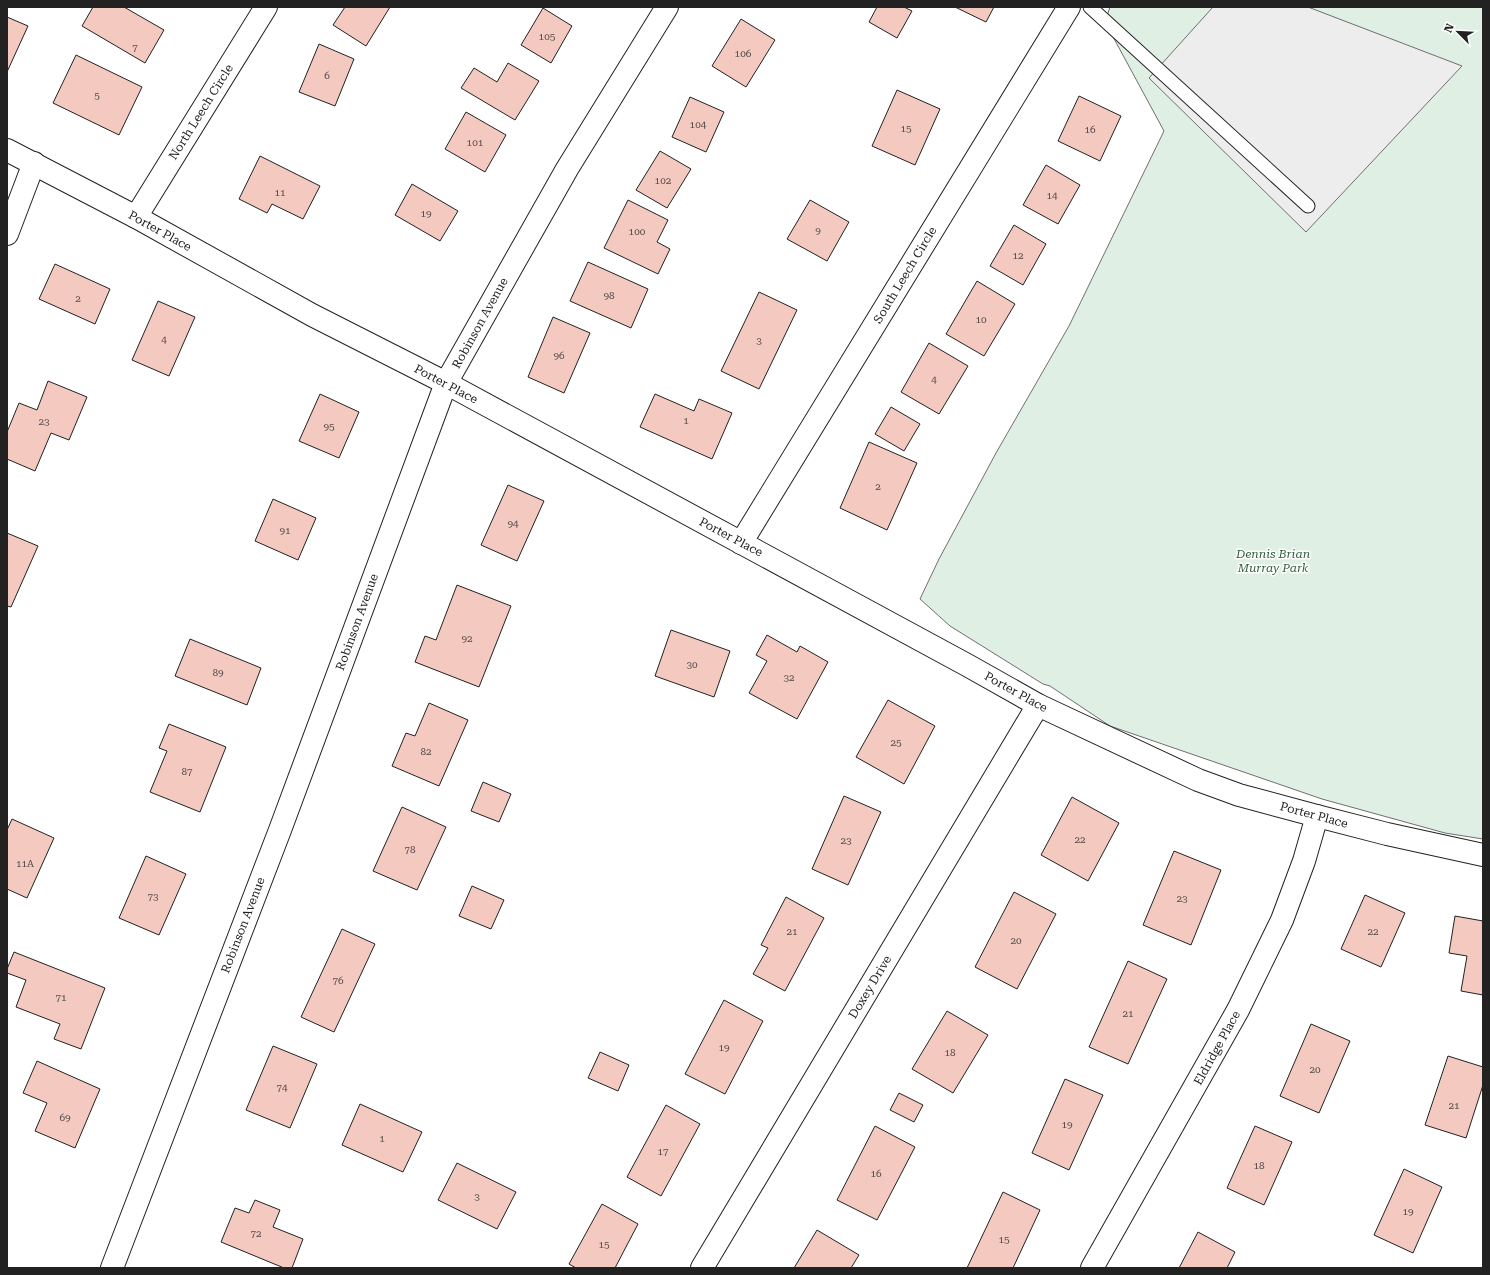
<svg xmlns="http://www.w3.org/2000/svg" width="1490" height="1275" viewBox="0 0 1490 1275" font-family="'Roboto Serif',serif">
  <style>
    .green { fill: #e0efe3; stroke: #6f6f6f }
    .parking { fill: #ededed; stroke: #6f6f6f }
    .building { fill: #f3c9c0; stroke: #222 }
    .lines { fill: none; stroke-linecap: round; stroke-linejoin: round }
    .lane-casing { stroke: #222; stroke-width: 15 }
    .street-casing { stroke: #222; stroke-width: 24 }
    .lane { stroke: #fff; stroke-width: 13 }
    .street { stroke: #fff; stroke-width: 22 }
    .labels { text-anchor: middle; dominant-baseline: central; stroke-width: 3; stroke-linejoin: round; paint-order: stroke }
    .number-label { font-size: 10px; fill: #564c4a }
    .street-label { font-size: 12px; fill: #222; stroke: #fff }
    .park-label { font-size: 12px; font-style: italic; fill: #2f5e38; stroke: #fff }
  </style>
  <rect width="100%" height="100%" fill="#fff"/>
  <path class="green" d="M 1110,7 L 1483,7 L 1483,839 L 1445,833 L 1322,799 L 1110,726 L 1050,686 L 1043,684 L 950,626 L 920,599 L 939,559 L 996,453 L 1069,326 L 1164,131 L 1105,22 Z"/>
  <path class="parking" d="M 1213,7 L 1308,7 L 1462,66 L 1306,232 L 1149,78 Z"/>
  <g class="building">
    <path d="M 93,7 L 124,7 L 164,30 L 145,63 L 82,26 Z"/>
    <path d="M 345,7 L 390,7 L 366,46 L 333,25 Z"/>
    <path d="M 877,7 L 904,7 L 912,11 L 897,38 L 869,22 Z"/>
    <path d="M 955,7 L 994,7 L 986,22 Z"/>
    <path d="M 543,8 L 572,26 L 551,63 L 521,45 Z"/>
    <path d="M 7,17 L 28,26 L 7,72 Z"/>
    <path d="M 741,19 L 775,40 L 746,87 L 712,66 Z"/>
    <path d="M 319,44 L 354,59 L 335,106 L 299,92 Z"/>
    <path d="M 76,55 L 142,87 L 119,135 L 53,103 Z"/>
    <path d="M 508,63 L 539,81 L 515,120 L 461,88 L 474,68 L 497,82 Z"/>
    <path d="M 897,90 L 940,109 L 915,165 L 872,146 Z"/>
    <path d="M 1079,96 L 1121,116 L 1100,161 L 1058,141 Z"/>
    <path d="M 690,97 L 724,112 L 706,152 L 672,137 Z"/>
    <path d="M 466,112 L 506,135 L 485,172 L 445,149 Z"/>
    <path d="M 660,151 L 691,169 L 667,208 L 636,190 Z"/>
    <path d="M 260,156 L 320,186 L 303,219 L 272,204 L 267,213 L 239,199 Z"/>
    <path d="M 1046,165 L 1080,185 L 1058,224 L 1023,205 Z"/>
    <path d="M 412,184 L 458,211 L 440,241 L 395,215 Z"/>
    <path d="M 628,200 L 668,220 L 657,242 L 670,249 L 658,274 L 604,248 Z"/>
    <path d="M 810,200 L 849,222 L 827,261 L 787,239 Z"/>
    <path d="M 1014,225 L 1046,244 L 1023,285 L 990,266 Z"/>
    <path d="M 588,262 L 648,289 L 631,328 L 570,301 Z"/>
    <path d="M 55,264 L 110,289 L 95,324 L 39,299 Z"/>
    <path d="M 977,281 L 1015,304 L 984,356 L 946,334 Z"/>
    <path d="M 759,292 L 797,310 L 759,389 L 721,371 Z"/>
    <path d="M 158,301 L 195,317 L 169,376 L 132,360 Z"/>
    <path d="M 553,317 L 590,333 L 564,393 L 528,377 Z"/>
    <path d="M 929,343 L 968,366 L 939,414 L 901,392 Z"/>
    <path d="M 48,381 L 87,397 L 69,440 L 51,433 L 35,471 L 7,459 L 7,432 L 19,403 L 37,410 Z"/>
    <path d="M 320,394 L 359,412 L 339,458 L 299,441 Z"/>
    <path d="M 655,394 L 694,411 L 699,399 L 732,413 L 712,459 L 640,427 Z"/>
    <path d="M 891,407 L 920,424 L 904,451 L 875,434 Z"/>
    <path d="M 869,442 L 917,463 L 887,530 L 840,508 Z"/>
    <path d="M 508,485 L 544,501 L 517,561 L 481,545 Z"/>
    <path d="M 273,499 L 316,518 L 298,560 L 255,541 Z"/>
    <path d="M 7,533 L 38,546 L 11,607 L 7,606 Z"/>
    <path d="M 457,585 L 511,606 L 479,687 L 415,662 L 425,636 L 436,640 Z"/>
    <path d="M 671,630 L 730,651 L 714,697 L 655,676 Z"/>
    <path d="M 767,635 L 797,652 L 800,646 L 828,662 L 797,719 L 749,693 L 767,661 L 756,655 Z"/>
    <path d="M 190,639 L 261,668 L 247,705 L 175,676 Z"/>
    <path d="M 888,700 L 935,726 L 904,784 L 856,757 Z"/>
    <path d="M 429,703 L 468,720 L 439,786 L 392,766 L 406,733 L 415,736 Z"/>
    <path d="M 169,724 L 226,747 L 200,812 L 150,792 L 167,751 L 159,748 Z"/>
    <path d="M 483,782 L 511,794 L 499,822 L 471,811 Z"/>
    <path d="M 844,796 L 881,812 L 848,885 L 812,869 Z"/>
    <path d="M 1072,797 L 1119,823 L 1088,881 L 1041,855 Z"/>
    <path d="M 402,807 L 446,827 L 417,890 L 373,871 Z"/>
    <path d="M 12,819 L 54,838 L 27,898 L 7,889 L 7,830 Z"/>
    <path d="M 1174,851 L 1221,870 L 1191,945 L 1143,925 Z"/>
    <path d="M 146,856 L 186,874 L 159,935 L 119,918 Z"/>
    <path d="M 472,886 L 504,900 L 491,929 L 459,916 Z"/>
    <path d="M 1014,892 L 1056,914 L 1017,989 L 975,967 Z"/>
    <path d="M 1365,895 L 1405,913 L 1381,967 L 1341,949 Z"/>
    <path d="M 786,897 L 824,918 L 785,991 L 753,974 L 768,948 L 761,945 Z"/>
    <path d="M 1455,916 L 1483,921 L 1483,995 L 1461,991 L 1467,956 L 1449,953 Z"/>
    <path d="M 342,929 L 375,944 L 334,1032 L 301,1017 Z"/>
    <path d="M 14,952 L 105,988 L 81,1049 L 54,1039 L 60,1024 L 16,1007 L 26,980 L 7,973 L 7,969 Z"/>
    <path d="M 1128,961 L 1167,979 L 1128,1064 L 1089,1047 Z"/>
    <path d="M 724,1000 L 763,1021 L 725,1094 L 685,1074 Z"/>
    <path d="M 947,1011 L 988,1035 L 953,1093 L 912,1069 Z"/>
    <path d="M 1311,1024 L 1350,1041 L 1319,1113 L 1280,1096 Z"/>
    <path d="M 273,1046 L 317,1064 L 290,1128 L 246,1110 Z"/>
    <path d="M 600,1052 L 629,1065 L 618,1091 L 588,1078 Z"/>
    <path d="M 1448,1056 L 1483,1067 L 1483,1085 L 1466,1138 L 1425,1125 Z"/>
    <path d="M 37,1061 L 100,1089 L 75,1148 L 35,1131 L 47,1103 L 23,1093 Z"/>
    <path d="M 1065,1079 L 1103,1095 L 1069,1170 L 1032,1153 Z"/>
    <path d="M 899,1093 L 923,1105 L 914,1122 L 890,1110 Z"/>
    <path d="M 360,1104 L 422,1132 L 403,1172 L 342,1145 Z"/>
    <path d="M 666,1105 L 700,1124 L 661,1196 L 627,1177 Z"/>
    <path d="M 875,1126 L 915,1147 L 877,1220 L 837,1200 Z"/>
    <path d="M 1255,1126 L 1292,1142 L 1264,1205 L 1227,1188 Z"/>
    <path d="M 457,1163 L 516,1192 L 497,1229 L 438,1200 Z"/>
    <path d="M 1404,1169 L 1442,1187 L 1413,1253 L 1374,1235 Z"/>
    <path d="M 1003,1192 L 1040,1210 L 1013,1268 L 967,1268 Z"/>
    <path d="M 255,1200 L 280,1210 L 273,1227 L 303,1239 L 292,1268 L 284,1268 L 221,1242 L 235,1208 L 249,1213 Z"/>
    <path d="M 602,1204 L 638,1224 L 615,1268 L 576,1268 L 569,1264 Z"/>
    <path d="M 817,1230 L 859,1255 L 851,1268 L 794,1268 Z"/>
    <path d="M 1198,1232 L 1235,1252 L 1227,1268 L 1179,1268 Z"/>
  </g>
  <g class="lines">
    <g class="lane-casing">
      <path id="lane" d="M 1090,7 L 1308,206"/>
    </g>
    <g class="street-casing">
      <g id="street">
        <path d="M 7,150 L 136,217 L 312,315 L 446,383 L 967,665 L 1038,705 L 1198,780 L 1239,795 L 1317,816 L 1387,834 L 1483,855"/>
        <path d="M 136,217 L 266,7"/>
        <path d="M 7,234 L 34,163"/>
        <path d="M 741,543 L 1069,7"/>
        <path d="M 112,1268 L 280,830 L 446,383 L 567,169 L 667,7"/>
        <path d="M 702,1268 L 1038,705"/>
        <path d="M 1092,1268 L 1238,1010 L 1282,920 L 1304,861 L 1317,816"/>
      </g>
    </g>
    <use href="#lane" class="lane"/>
    <use href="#street" class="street"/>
  </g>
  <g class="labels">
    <g class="number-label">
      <text x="547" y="36">105</text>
      <text x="135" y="47">7</text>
      <text x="743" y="53">106</text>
      <text x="327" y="75">6</text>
      <text x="97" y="95">5</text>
      <text x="698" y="124">104</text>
      <text x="906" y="128">15</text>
      <text x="1090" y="129">16</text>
      <text x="475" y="142">101</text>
      <text x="663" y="180">102</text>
      <text x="280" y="192">11</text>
      <text x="1052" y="195">14</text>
      <text x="426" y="213">19</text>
      <text x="818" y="230">9</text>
      <text x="637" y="231">100</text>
      <text x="1018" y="255">12</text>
      <text x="609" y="295">98</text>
      <text x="78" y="298">2</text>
      <text x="981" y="319">10</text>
      <text x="164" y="339">4</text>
      <text x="759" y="340">3</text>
      <text x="559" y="355">96</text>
      <text x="934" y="379">4</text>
      <text x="686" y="420">1</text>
      <text x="44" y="421">23</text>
      <text x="329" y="426">95</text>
      <text x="878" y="486">2</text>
      <text x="513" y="523">94</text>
      <text x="285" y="530">91</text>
      <text x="467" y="638">92</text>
      <text x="692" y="664">30</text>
      <text x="218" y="672">89</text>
      <text x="789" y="677">32</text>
      <text x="896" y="742">25</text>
      <text x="426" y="751">82</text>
      <text x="187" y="771">87</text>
      <text x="1080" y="839">22</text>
      <text x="846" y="840">23</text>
      <text x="410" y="849">78</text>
      <text x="25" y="863">11A</text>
      <text x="153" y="896">73</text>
      <text x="1182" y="898">23</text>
      <text x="792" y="931">21</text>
      <text x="1373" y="931">22</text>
      <text x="1016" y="940">20</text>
      <text x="338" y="980">76</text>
      <text x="61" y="997">71</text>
      <text x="1128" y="1013">21</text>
      <text x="724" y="1047">19</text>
      <text x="950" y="1052">18</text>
      <text x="1315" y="1069">20</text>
      <text x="282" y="1087">74</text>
      <text x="1454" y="1105">21</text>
      <text x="65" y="1117">69</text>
      <text x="1067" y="1124">19</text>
      <text x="382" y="1138">1</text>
      <text x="663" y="1151">17</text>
      <text x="1259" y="1165">18</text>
      <text x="876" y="1173">16</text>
      <text x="477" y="1196">3</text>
      <text x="1408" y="1211">19</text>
      <text x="256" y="1233">72</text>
      <text x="1004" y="1239">15</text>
      <text x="604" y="1244">15</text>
    </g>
    <g class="street-label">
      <text transform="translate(201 112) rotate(-58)">North Leech Circle</text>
      <text transform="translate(160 231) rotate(29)">Porter Place</text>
      <text transform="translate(905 275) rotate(-59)">South Leech Circle</text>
      <text transform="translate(480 323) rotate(-61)">Robinson Avenue</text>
      <text transform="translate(446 384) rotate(28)">Porter Place</text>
      <text transform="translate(731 537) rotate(28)">Porter Place</text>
      <text transform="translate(357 622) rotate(-70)">Robinson Avenue</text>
      <text transform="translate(1016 692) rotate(29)">Porter Place</text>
      <text transform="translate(1314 815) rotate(15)">Porter Place</text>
      <text transform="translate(243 925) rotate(-69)">Robinson Avenue</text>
      <text transform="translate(870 987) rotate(-59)">Doxey Drive</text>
      <text transform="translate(1217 1048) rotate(-61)">Eldridge Place</text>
    </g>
    <g class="park-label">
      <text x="1273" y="554">Dennis Brian<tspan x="1273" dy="14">Murray Park</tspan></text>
    </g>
  </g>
  <rect width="1490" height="1275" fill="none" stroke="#222222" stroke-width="16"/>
  <g transform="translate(1458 32) rotate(294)" stroke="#ffffff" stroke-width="3" paint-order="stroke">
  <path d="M0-3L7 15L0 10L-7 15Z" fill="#222222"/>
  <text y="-6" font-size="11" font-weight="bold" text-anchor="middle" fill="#222222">N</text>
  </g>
</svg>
